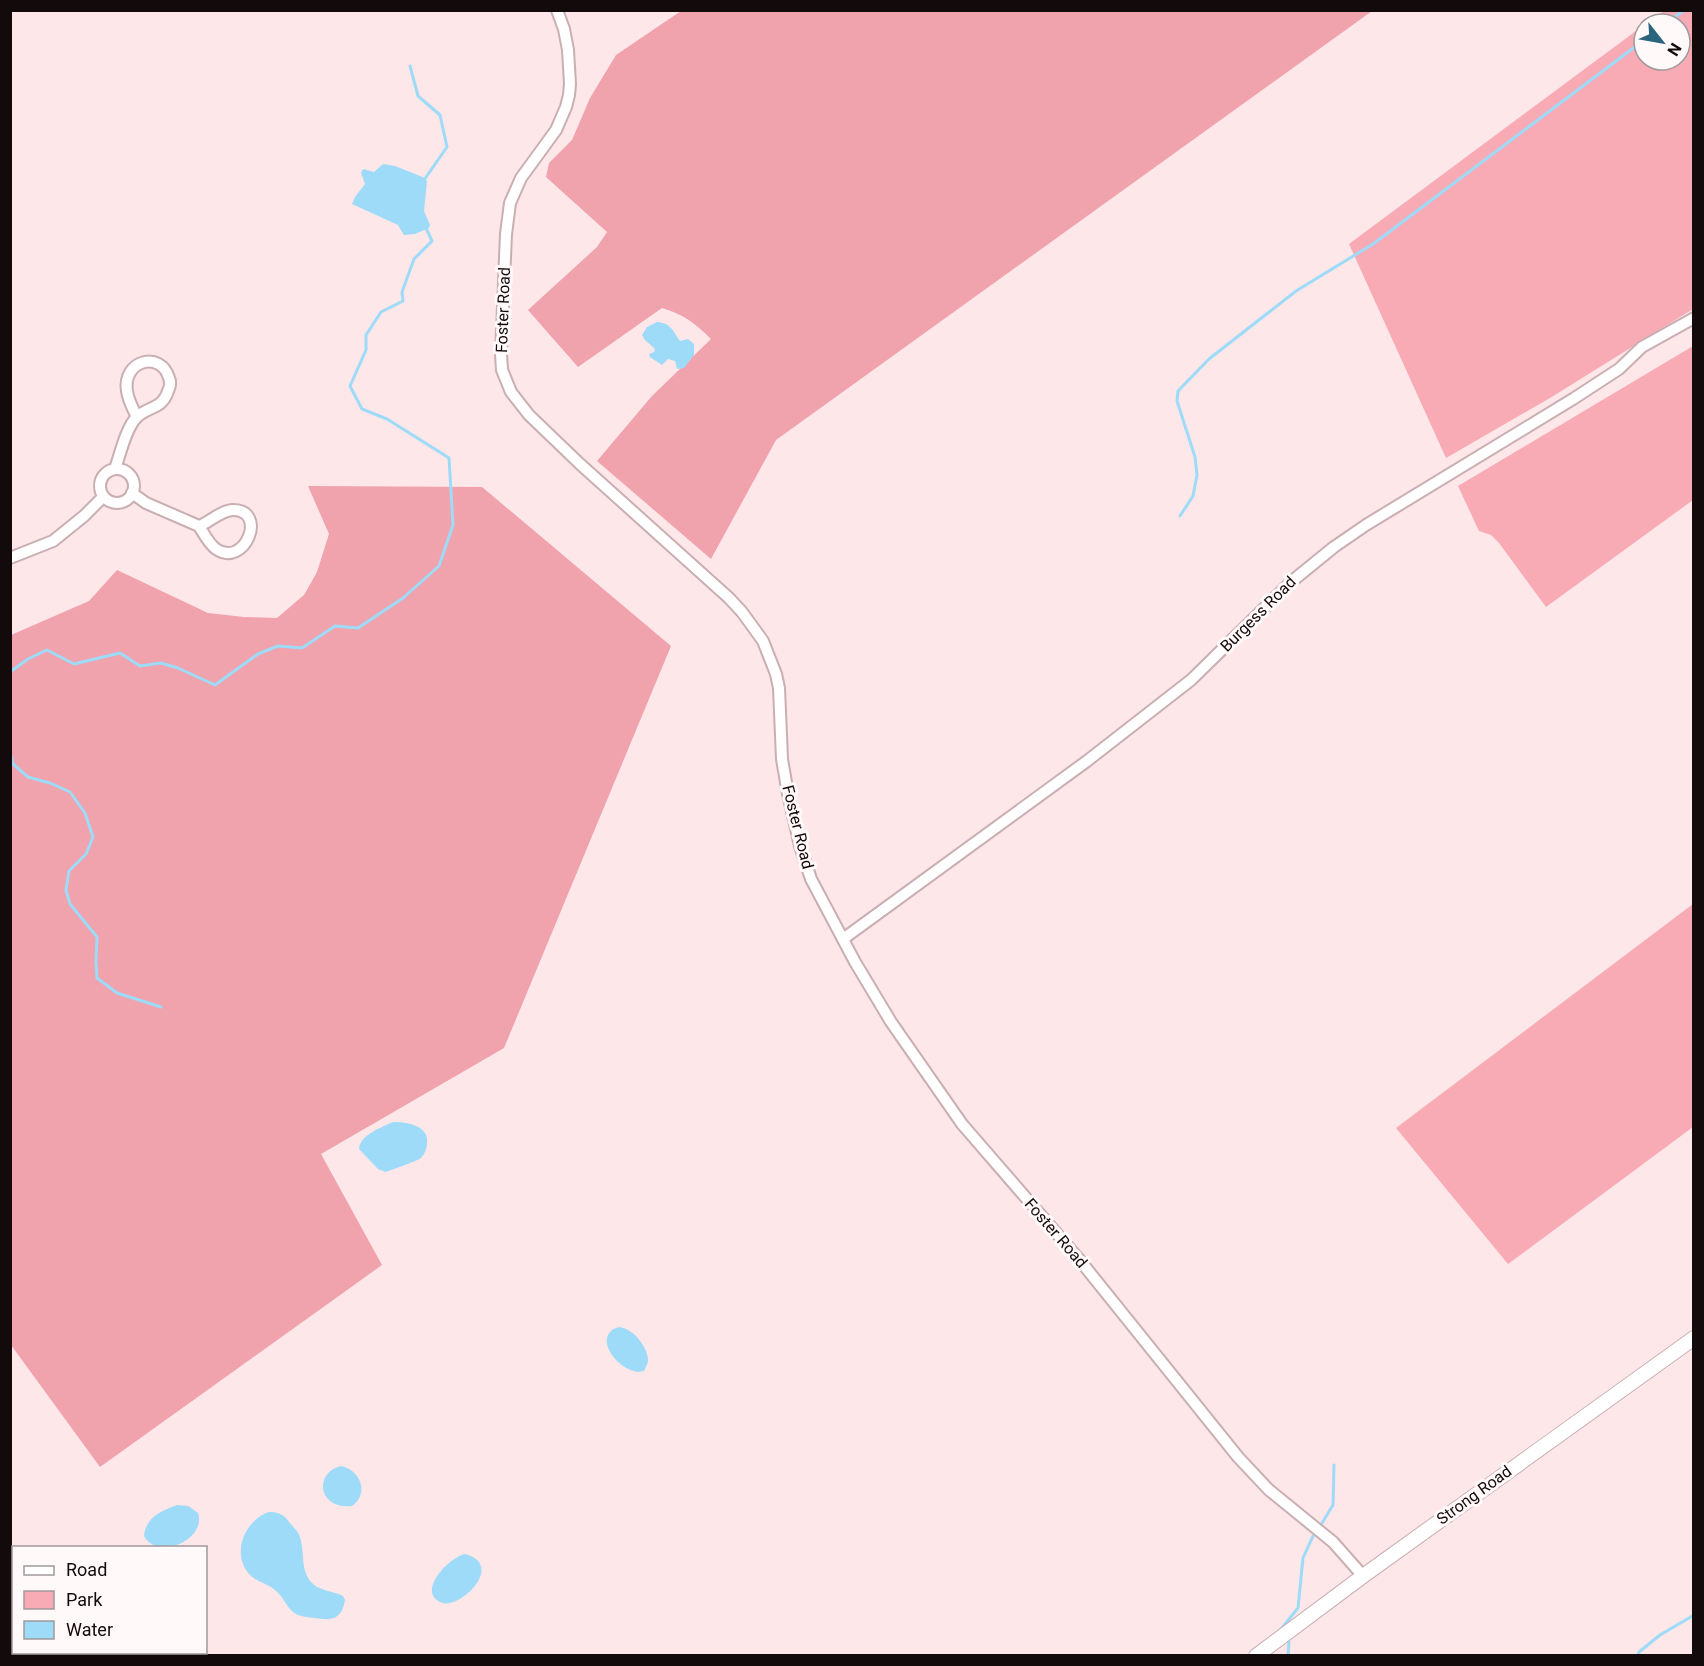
<svg xmlns="http://www.w3.org/2000/svg" width="1704" height="1666" viewBox="0 0 1704 1666" font-family="Roboto,sans-serif">
  <style>
    .green { fill: #f8aab5 }
    .forest { fill: #f0a2ad }
    .water { fill: #9ddbf8 }
    .lines { fill: none; stroke-linecap: round; stroke-linejoin: round }
    .stream { stroke: #9ddbf8; stroke-width: 3 }
    .street-casing { stroke: #caafb2; stroke-width: 14 }
    .secondary-casing { stroke: #caafb2; stroke-width: 16 }
    .street { stroke: #fff; stroke-width: 10 }
    .secondary { stroke: #fff; stroke-width: 14 }
    .labels { text-anchor: middle; dominant-baseline: central; stroke-width: 6; stroke-linejoin: round; paint-order: stroke }
    .street-label { font-size: 16px; fill: #130a0b; stroke: #fff9fa }
  </style>
  <rect width="100%" height="100%" fill="#fde7e9"/>
  <g class="green">
    <path d="M 1664,11 L 1693,11 L 1693,309 L 1550,398 L 1446,458 L 1349,244 L 1644,25 L 1644,60 L 1680,60 L 1680,24 L 1645,24 Z"/>
    <path d="M 1693,346 L 1693,500 L 1546,607 L 1499,543 L 1491,535 L 1479,531 L 1458,486 Z"/>
    <path d="M 1693,904 L 1693,1127 L 1508,1264 L 1396,1128 Z"/>
  </g>
  <g class="forest">
    <path d="M 681,11 L 1372,11 L 776,440 L 711,559 L 597,461 L 652,396 L 711,339 C 695,323 683,314 662,308 L 578,367 L 528,310 L 597,247 L 607,232 L 546,177 L 549,163 L 572,140 L 590,98 L 616,55 Z"/>
    <path d="M 308,486 L 482,487 L 671,646 L 504,1048 L 321,1154 L 382,1265 L 100,1467 L 11,1345 L 11,635 L 89,601 L 117,570 L 208,613 L 244,617 L 277,618 L 304,595 L 317,572 L 329,534 Z"/>
  </g>
  <g class="water">
    <path d="M 383,164 L 395,166 L 425,178 L 427,181 L 424,211 L 430,225 L 429,228 L 415,234 L 404,235 L 398,225 L 352,204 L 355,197 L 365,184 L 361,173 L 363,169 L 374,172 Z"/>
    <path d="M 657,322 C 671,323 673,331 680,341 L 688,339 L 694,344 L 694,355 L 684,368 L 677,369 L 675,361 L 668,359 L 662,365 L 650,357 L 649,354 L 654,352 L 655,349 L 645,340 L 642,335 L 647,327 Z"/>
    <path d="M 393,1122 C 409,1122 430,1126 427,1145 C 426,1150 424,1155 421,1158 C 419,1160 389,1171 385,1172 L 378,1169 L 359,1149 C 360,1135 382,1127 393,1122 Z"/>
    <path d="M 619,1327 C 633,1328 649,1348 648,1362 L 644,1371 C 623,1378 588,1336 619,1327 Z"/>
    <path d="M 341,1466 C 360,1470 370,1493 352,1506 C 317,1510 314,1472 341,1466 Z"/>
    <path d="M 177,1505 L 188,1506 L 198,1513 C 207,1540 157,1561 144,1536 C 146,1517 161,1511 177,1505 Z"/>
    <path d="M 269,1512 C 277,1512 284,1514 289,1522 C 293,1527 298,1531 300,1537 C 305,1552 300,1571 312,1583 C 320,1591 333,1591 343,1596 L 345,1600 C 342,1619 332,1621 315,1618 C 307,1617 300,1617 293,1612 C 286,1606 283,1596 275,1590 C 268,1584 258,1582 251,1576 C 230,1556 244,1520 269,1512 Z"/>
    <path d="M 465,1554 C 507,1565 458,1612 440,1602 C 417,1590 450,1557 465,1554 Z"/>
  </g>
  <g class="lines">
    <g class="stream">
      <path d="M 1666,24 L 1684,10"/>
      <path d="M 410,66 L 418,96 L 440,115 L 447,147 L 424,180"/>
      <path d="M 1180,516 L 1193,496 L 1197,475 L 1195,457 L 1177,401 L 1178,391 L 1209,359 L 1296,291 L 1373,244 L 1644,40"/>
      <path d="M 10,672 L 28,659 L 47,650 L 74,664 L 120,653 L 140,666 L 161,663 L 178,668 L 215,685 L 258,654 L 278,646 L 302,648 L 335,626 L 358,628 L 403,598 L 439,566 L 453,525 L 449,458 L 387,419 L 362,409 L 350,386 L 366,350 L 366,335 L 381,312 L 403,301 L 402,292 L 414,259 L 432,241 L 426,228"/>
      <path d="M 10,752 L 13,764 L 28,777 L 50,783 L 70,792 L 85,813 L 93,837 L 86,854 L 69,871 L 66,890 L 70,904 L 97,937 L 96,961 L 97,978 L 117,993 L 161,1007"/>
      <path d="M 1322,1523 L 1333,1505 L 1334,1465"/>
      <path d="M 1281,1629 L 1298,1608 L 1303,1558 L 1313,1536"/>
      <path d="M 1288,1656 L 1289,1642"/>
      <path d="M 1638,1656 L 1639,1652 L 1660,1635 L 1694,1615"/>
    </g>
    <g class="street-casing">
      <g id="street">
        <path d="M 557,10 L 564,29 L 568,50 L 570,84 L 569,95 L 566,107 L 556,130 L 521,178 L 510,203 L 506,234 L 501,354 L 502,370 L 511,392 L 529,415 L 580,464 L 729,598 L 742,612 L 763,641 L 776,674 L 779,688 L 782,759 L 788,794 L 800,846 L 811,879 L 855,962 L 891,1022 L 962,1124 L 1078,1258 L 1238,1457 L 1269,1490 L 1333,1542 L 1363,1576"/>
        <circle cx="117" cy="486" r="17"/>
        <path d="M 115,469 C 120,455 126,427 137,417 C 148,406 162,410 168,391 C 170,387 171,382 169,378 C 161,350 122,360 127,391 C 128,400 133,409 137,417"/>
        <path d="M 132,493 L 146,503 L 199,526 C 210,522 220,511 232,510 C 269,509 245,569 216,549 C 209,544 204,534 199,526"/>
        <path d="M 10,558 L 53,541 L 84,516 L 103,497"/>
        <path d="M 843,939 L 1087,761 L 1191,680 L 1291,582 L 1334,547 L 1366,525 L 1573,399 L 1619,369 L 1642,347 L 1694,318"/>
      </g>
    </g>
    <g class="secondary-casing">
      <path id="secondary" d="M 1256,1656 L 1363,1576 L 1694,1338"/>
    </g>
    <use href="#street" class="street"/>
    <use href="#secondary" class="secondary"/>
  </g>
  <g class="labels">
    <g class="street-label">
      <text transform="translate(503 310) rotate(-88)">Foster Road</text>
      <text transform="translate(1258 614) rotate(-45)">Burgess Road</text>
      <text transform="translate(798 827) rotate(76)">Foster Road</text>
      <text transform="translate(1056 1233) rotate(49)">Foster Road</text>
      <text transform="translate(1474 1495) rotate(-36)">Strong Road</text>
    </g>
  </g>
  <rect width="1704" height="1666" fill="none" stroke="#130a0b" stroke-width="24"/>
  <rect x="12" y="1546" width="195" height="108" fill="#fff9fa" stroke="#a1999a" stroke-width="1.5"/>
  <rect x="24" y="1566" width="30" height="9" fill="#ffffff" stroke="#a1999a" stroke-width="1.5"/>
  <text x="66" y="1576" font-size="18" fill="#130a0b">Road</text>
  <rect x="24" y="1591" width="30" height="18" fill="#f8aab5" stroke="#a1999a" stroke-width="1.5"/>
  <text x="66" y="1606" font-size="18" fill="#130a0b">Park</text>
  <rect x="24" y="1621" width="30" height="18" fill="#9ddbf8" stroke="#a1999a" stroke-width="1.5"/>
  <text x="66" y="1636" font-size="18" fill="#130a0b">Water</text>
  <g transform="translate(1662 42) rotate(121)"><circle r="28" fill="#fff9fa" stroke="#a1999a" stroke-width="1.5"/>
  <path d="M0-4.5L10 22L0 15L-10 22Z" fill="#2a647d"/>
  <text y="-9" font-size="16" font-weight="bold" text-anchor="middle" fill="#130a0b">N</text>
  </g>
</svg>
